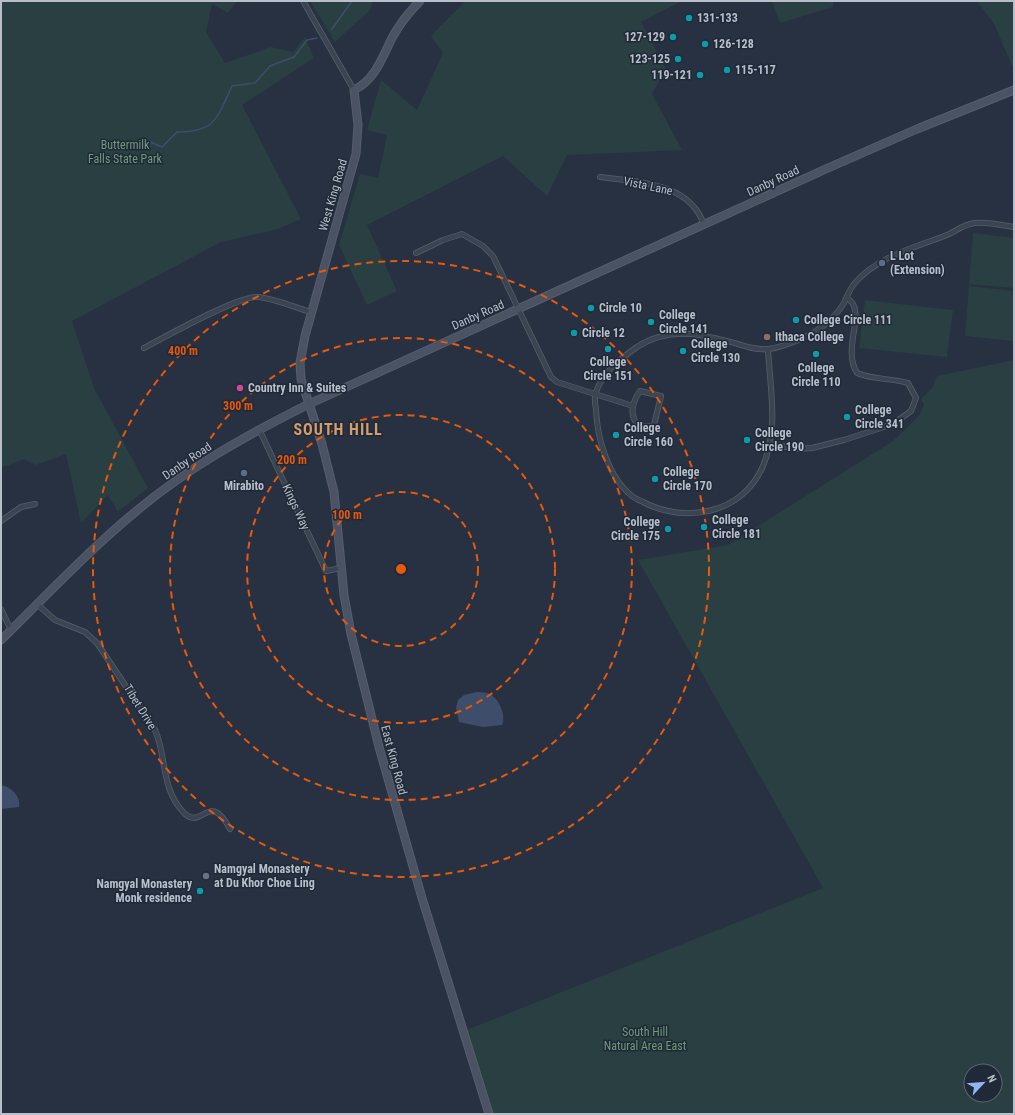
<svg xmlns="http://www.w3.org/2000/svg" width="1015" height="1115" viewBox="0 0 1015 1115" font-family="'Roboto Condensed',sans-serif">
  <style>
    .green { fill: #293f42; fill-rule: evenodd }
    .water { fill: #3e4e6a }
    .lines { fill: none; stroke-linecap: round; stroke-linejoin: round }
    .stream { stroke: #3e4e6a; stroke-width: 1.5 }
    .street-casing { stroke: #565f6c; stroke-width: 6 }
    .secondary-casing { stroke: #565f6c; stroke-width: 9 }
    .street { stroke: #3b4451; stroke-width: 4.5 }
    .secondary { stroke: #4a5264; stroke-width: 7 }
    .ring { fill: none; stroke: #e8590c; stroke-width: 2; stroke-dasharray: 7 5 }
    .culture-dot { fill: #0f9aa8; stroke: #202937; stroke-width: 1.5 }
    .service-dot { fill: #5c6f8a; stroke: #202937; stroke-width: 1.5 }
    .education-dot { fill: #8d6e63; stroke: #202937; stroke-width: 1.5 }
    .hotel-dot { fill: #d1479c; stroke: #202937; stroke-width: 1.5 }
    .worship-dot { fill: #6b7280; stroke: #202937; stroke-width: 1.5 }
    .labels { text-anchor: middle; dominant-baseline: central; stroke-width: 3; stroke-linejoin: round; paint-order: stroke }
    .poi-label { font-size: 12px; font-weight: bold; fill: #b8bfcb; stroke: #202937; text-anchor: start }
    .park-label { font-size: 12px; fill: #709c7c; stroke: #202937 }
    .street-label { font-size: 12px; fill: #b8bfcb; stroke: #202937 }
    .district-label { font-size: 16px; font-weight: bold; letter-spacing: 1px; fill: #d49d6b; stroke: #202937 }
    .centre { fill: #e8590c; stroke: #202937; stroke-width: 2 }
    .ring-label { font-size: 12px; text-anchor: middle; font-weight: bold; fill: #e8590c; stroke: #202937; stroke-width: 3; stroke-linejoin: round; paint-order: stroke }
  </style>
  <rect width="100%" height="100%" fill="#273142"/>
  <g class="green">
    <path d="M 1,1 L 237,1 L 228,13 L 212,4 L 206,32 L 225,63 L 271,47 L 293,52 L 305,37 L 314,58 L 242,105 L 301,219 L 278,229 L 221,242 L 72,321 L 94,388 L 148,488 L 118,512 L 108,495 L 81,523 L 66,454 L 36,465 L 24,459 L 1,468 Z"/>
    <path d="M 310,1 L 373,1 L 370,10 L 335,42 Z"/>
    <path d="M 465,1 L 682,1 L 641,22 L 666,69 L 652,94 L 682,150 L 567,155 L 547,196 L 503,156 L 367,225 L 397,291 L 367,305 L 339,245 L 360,174 L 378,178 L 387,135 L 367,130 L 381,80 L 417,110 L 443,53 L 431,36 Z"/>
    <path d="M 772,1 L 834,1 L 833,7 L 780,23 Z"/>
    <path d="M 977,1 L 1014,1 L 1014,70 L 994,24 Z"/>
    <path d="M 973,233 L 1014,238 L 1014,288 L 969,284 Z"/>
    <path d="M 969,286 L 1014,291 L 1014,341 L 965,336 Z"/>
    <path d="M 865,300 L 953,310 L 947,357 L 859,348 Z"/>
    <path d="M 1014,360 L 1014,1114 L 490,1114 L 464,1031 L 823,888 L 638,560 L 728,545 L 893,441 L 919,416 L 924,405 L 921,399 L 932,388 L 937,376 ZM 971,1071 L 995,1071 L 995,1095 L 971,1095 Z"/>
  </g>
  <g class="water">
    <path d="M 477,692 C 480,692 484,692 487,693 C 498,696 507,715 502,725 L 483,727 L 459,722 L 456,708 L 458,700 L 464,695 Z"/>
    <path d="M 1,785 C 11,787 21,796 19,807 L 1,809 Z"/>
  </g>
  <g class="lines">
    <g class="stream">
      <path d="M 332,29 L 352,1"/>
      <path d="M 148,141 L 162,147 L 177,132 C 216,132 217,118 232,86 L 255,83 L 270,66 L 294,57 L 307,40 L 317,38"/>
    </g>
    <g class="street-casing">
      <g id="street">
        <path d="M 303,1 L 354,90"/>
        <path d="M 600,177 C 637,182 690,182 704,225"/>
        <path d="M 416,253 L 443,240 L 462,234 L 483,246 L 493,256 L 551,377 L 557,382 L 633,406"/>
        <path d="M 144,348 C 165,337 239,295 258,297 C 276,299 294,307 311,312"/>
        <path d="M 768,349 C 770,389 779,428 763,466 C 743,514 685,524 643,502 C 640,500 635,499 632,496 C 608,477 597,438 596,409 C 595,404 594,397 596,392 C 603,372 620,359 637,347 C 669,326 703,334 738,344 C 748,347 757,350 768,349 C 781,348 793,342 805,337 C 822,329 834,319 844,303 C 847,296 850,289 854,284 C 876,257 916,247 947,235 C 956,231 964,224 975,223 C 987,222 1002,225 1014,227"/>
        <path d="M 640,391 L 661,396 L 654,425 L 652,426 C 628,430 629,405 640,391 Z"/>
        <path d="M 259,429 L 326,571 L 342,568"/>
        <path d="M 769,444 L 798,449 L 812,448 L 844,440 L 893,424 L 911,411 L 916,398 L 908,383 C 891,378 874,380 857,373 C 843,350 862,321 853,304 C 852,302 848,299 847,297"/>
        <path d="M 1,521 L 21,507 L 35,504"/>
        <path d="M 37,604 L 55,620 L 85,632 L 97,643 L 155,730 C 167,756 160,788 184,813 C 203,831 208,789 230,829"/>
        <path d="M 1,609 L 11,630"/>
      </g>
    </g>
    <g class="secondary-casing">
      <g id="secondary">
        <path d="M 420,1 C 409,12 399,25 392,38 C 382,58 375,80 354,90 L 358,125 L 356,154 L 305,336 L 300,363 L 301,379 L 322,444 L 334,492 L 344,595 L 351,634 L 379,747 L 422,898 L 489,1114"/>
        <path d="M 1,640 C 45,597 87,552 134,513 C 187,468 247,435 309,404 L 828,168 L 917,129 L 1014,90"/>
      </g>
    </g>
    <use href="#street" class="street"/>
    <use href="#secondary" class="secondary"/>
  </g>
  <g class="ring">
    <circle cx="401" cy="569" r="77"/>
    <circle cx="401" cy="569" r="154"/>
    <circle cx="401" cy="569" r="231"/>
    <circle cx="401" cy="569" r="308"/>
  </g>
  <g class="culture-dot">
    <circle cx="689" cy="18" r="4"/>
    <circle cx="673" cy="37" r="4"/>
    <circle cx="705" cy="44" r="4"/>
    <circle cx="678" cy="59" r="4"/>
    <circle cx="727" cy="70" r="4"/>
    <circle cx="700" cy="75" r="4"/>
    <circle cx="591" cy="308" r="4"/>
    <circle cx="796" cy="320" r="4"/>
    <circle cx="651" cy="322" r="4"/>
    <circle cx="574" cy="333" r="4"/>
    <circle cx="608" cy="349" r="4"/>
    <circle cx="683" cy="351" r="4"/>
    <circle cx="816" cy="354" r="4"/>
    <circle cx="847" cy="417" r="4"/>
    <circle cx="616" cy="435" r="4"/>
    <circle cx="747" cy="440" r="4"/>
    <circle cx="655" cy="479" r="4"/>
    <circle cx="704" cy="527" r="4"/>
    <circle cx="668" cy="529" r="4"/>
    <circle cx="200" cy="891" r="4"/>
  </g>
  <g class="service-dot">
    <circle cx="882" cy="263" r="4"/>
    <circle cx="244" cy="473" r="4"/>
  </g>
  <circle class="education-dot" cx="767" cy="337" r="4"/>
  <circle class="hotel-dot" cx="240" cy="388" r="4"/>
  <circle class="worship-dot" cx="206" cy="876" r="4"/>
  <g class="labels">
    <g class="poi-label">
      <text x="697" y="18">131-133</text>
      <text x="665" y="37" text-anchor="end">127-129</text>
      <text x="713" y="44">126-128</text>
      <text x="670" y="59" text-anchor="end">123-125</text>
      <text x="735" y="70">115-117</text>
      <text x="692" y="75" text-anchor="end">119-121</text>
      <text x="890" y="256">L Lot<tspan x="890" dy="14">(Extension)</tspan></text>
      <text x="599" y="308">Circle 10</text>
      <text x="659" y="315">College<tspan x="659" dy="14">Circle 141</tspan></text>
      <text x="804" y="320">College Circle 111</text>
      <text x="582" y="333">Circle 12</text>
      <text x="775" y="337">Ithaca College</text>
      <text x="691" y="344">College<tspan x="691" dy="14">Circle 130</tspan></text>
      <text x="608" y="362" text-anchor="middle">College<tspan x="608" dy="14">Circle 151</tspan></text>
      <text x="816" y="368" text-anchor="middle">College<tspan x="816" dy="14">Circle 110</tspan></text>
      <text x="248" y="388">Country Inn &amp; Suites</text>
      <text x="855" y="410">College<tspan x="855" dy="14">Circle 341</tspan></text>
      <text x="624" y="428">College<tspan x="624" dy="14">Circle 160</tspan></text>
      <text x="755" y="433">College<tspan x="755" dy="14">Circle 190</tspan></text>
      <text x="663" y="472">College<tspan x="663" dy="14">Circle 170</tspan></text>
      <text x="244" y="486" text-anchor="middle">Mirabito</text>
      <text x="712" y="520">College<tspan x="712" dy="14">Circle 181</tspan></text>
      <text x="660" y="522" text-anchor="end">College<tspan x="660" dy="14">Circle 175</tspan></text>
      <text x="214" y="869">Namgyal Monastery<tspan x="214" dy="14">at Du Khor Choe Ling</tspan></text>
      <text x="192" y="884" text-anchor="end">Namgyal Monastery<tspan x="192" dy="14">Monk residence</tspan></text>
    </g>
    <g class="park-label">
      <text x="125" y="145">Buttermilk<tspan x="125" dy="14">Falls State Park</tspan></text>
      <text x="645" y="1032">South Hill<tspan x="645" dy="14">Natural Area East</tspan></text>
    </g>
    <g class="street-label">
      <text transform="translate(773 181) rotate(-25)">Danby Road</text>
      <text transform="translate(648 186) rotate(12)">Vista Lane</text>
      <text transform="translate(333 195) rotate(-74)">West King Road</text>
      <text transform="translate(478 315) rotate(-24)">Danby Road</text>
      <text transform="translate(187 461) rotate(-34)">Danby Road</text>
      <text transform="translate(296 507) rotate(65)">Kings Way</text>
      <text transform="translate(140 707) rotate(58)">Tibet Drive</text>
      <text transform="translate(394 760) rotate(75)">East King Road</text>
    </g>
    <g class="district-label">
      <text x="338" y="429">SOUTH HILL</text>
    </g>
  </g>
  <circle cx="401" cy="569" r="6" class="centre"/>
  <g class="ring-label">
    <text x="183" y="355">400 m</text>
    <text x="238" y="410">300 m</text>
    <text x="292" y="464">200 m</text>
    <text x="347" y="519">100 m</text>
  </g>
  <rect width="1015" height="1115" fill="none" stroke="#b8bfcb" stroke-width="4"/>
  <g transform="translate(983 1083) rotate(64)"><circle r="19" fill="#202937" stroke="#5d6572"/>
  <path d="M0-3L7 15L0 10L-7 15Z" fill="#93b5f6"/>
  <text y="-6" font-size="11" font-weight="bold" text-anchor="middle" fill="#b8bfcb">N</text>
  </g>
</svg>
